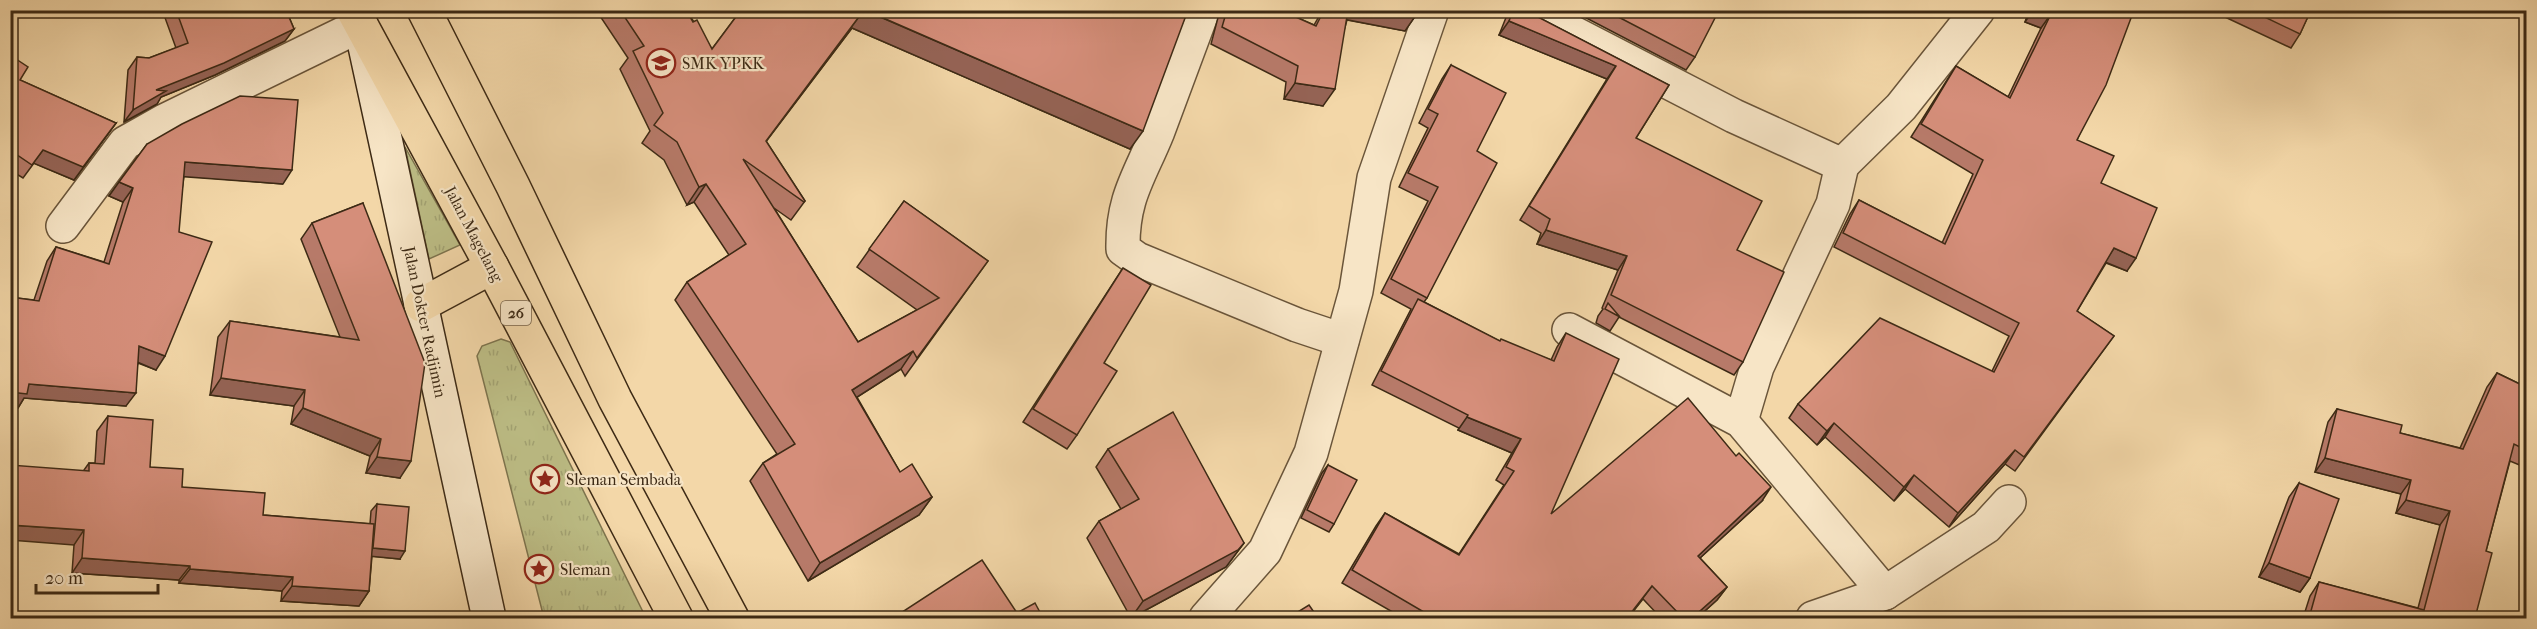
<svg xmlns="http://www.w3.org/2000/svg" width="2537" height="629" viewBox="0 0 2537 629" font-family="'IM FELL French Canon',serif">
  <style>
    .park { fill: url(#park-tufts); stroke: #7d744e; stroke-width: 1.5 }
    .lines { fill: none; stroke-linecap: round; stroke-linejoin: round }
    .street-casing { stroke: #6a553a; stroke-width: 36 }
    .secondary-casing { stroke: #3d2a15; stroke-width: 36 }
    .highway-casing { stroke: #3d2a15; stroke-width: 36 }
    .street { stroke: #f7e5c6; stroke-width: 33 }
    .secondary { stroke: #f7e5c6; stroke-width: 33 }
    .highway { stroke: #f3d7a8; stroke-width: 33 }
    .wall { fill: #b77a69; stroke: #3d2a15; stroke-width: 1.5 }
    .shaded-wall { fill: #956355; stroke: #3d2a15; stroke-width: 1.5 }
    .building { fill: #d58e7a; stroke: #3d2a15; stroke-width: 1.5 }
    .labels { text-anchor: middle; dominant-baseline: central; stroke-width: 4.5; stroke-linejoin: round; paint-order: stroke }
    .shield { fill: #f7e5c6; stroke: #75624a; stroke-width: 1.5 }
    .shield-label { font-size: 15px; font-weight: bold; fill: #3d2a15 }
    .poi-label { font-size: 16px; fill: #3d2a15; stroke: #f7e5c6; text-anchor: start }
    .street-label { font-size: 16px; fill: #3d2a15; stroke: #f7e5c6 }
  </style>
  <defs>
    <pattern id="park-tufts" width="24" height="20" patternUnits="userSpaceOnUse" patternTransform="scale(1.5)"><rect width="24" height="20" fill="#bdbe86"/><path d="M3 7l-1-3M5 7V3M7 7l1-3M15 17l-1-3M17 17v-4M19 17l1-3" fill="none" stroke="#a3a373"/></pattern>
  </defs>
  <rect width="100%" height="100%" fill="#f3d7a8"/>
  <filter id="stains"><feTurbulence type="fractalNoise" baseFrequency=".00333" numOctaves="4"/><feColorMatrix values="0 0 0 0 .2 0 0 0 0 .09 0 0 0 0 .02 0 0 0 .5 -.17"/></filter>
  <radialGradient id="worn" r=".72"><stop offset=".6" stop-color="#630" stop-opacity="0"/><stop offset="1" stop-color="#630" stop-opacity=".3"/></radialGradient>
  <g class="park">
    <path d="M 405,147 L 460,245 L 429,259 Z"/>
    <path d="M 501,339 L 510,342 L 646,618 L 544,618 L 477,356 L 482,346 Z"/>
  </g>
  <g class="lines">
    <g class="street-casing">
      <g id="street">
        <path d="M 1203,10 C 1188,51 1173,91 1158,131 C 1140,176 1122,197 1123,249 L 1137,259 L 1297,325 L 1342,340"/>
        <path d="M 1529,10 L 1734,116 L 1842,165 L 1901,107 L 1978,10"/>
        <path d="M 63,226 L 125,143 L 164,121 L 361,25"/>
        <path d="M 1569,330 L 1741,421 L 1885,593"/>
        <path d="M 1741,421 L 1757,367 L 1833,204 L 1842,165"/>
        <path d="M 1206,618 L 1265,551 L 1311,453 L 1356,291 L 1374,178 L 1432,10"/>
        <path d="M 1813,618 L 1885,593 L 1986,527 L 2009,502"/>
      </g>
    </g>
    <g class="secondary-casing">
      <path id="secondary" d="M 363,37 L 489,618"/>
    </g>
    <g class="highway-casing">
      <g id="highway">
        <path d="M 353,10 L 492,267 L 676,618"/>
        <path d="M 424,10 L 513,186 L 615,399 L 732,618"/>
        <path d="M 421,305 L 492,267"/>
      </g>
    </g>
    <use href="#street" class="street"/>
    <use href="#secondary" class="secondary"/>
    <use href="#highway" class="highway"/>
  </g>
  <g class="wall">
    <path d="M 168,10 L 286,10 L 294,29 L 285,41 L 215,75 L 161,97 L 157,104 L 124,122 L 128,70 L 137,57 L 149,58 L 176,48 L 164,15 Z"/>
    <path d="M 596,10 L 686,10 L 712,49 L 741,10 L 1188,10 L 1130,149 L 852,28 L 766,141 L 805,201 L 791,220 L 774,208 L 858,342 L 917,310 L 857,267 L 904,201 L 988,261 L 905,376 L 901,369 L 857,397 L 900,472 L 932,497 L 919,515 L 808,581 L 750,481 L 763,463 L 777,454 L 675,300 L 687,282 L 729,255 L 694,202 L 687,205 L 664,160 L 642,143 L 650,131 L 620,69 L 628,58 Z"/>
    <path d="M 1220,10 L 1280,10 L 1314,25 L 1318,18 L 1306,10 L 1418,10 L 1416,15 L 1405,31 L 1347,20 L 1323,106 L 1284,99 L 1286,82 L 1211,44 Z"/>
    <path d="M 1509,10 L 1527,10 L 1530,13 L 1669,85 L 1636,138 L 1737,250 L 1743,362 L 1734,375 L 1619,317 L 1610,331 L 1596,323 L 1598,316 L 1603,309 L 1602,308 L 1618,270 L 1537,244 L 1541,233 L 1520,220 L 1607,79 L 1499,35 Z"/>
    <path d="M 1571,10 L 1637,10 L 1640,12 L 1640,10 L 1705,10 L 1695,57 L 1686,70 Z"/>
    <path d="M 2029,10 L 2134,10 L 2077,140 L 2101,183 L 2127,271 L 2106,263 L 2077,311 L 2114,336 L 2015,471 L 2005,464 L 1949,527 L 1905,489 L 1894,501 L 1825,437 L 1817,445 L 1789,418 L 1798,404 L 1992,371 L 2009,336 L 1834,247 L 1850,214 L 1859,200 L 1942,243 L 1973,174 L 1911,137 L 1947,80 L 1956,66 L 2008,97 L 2041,28 L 2025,22 Z"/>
    <path d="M 2210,10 L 2311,10 L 2300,34 L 2291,48 Z"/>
    <path d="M 10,55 L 20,80 L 116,123 L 74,180 L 34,163 L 23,178 L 10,170 Z"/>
    <path d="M 1451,65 L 1477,151 L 1427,298 L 1424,302 L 1499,341 L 1551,360 L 1557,347 L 1566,333 L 1551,514 L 1762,501 L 1700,558 L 1727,587 L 1717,600 L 1697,618 L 1661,618 L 1643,599 L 1628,618 L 1403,618 L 1342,583 L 1376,526 L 1385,513 L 1459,554 L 1504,485 L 1496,480 L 1512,453 L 1458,430 L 1459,428 L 1372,385 L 1411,309 L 1381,293 L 1428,201 L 1399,187 L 1428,128 L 1419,123 L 1442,79 Z"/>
    <path d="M 147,144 L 283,184 L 184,176 L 156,370 L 138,363 L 126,406 L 24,398 L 18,408 L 10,407 L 10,297 L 34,300 L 47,261 L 56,247 L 104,262 L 123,202 L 109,196 Z"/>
    <path d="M 363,203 L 400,478 L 366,473 L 370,456 L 291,424 L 294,406 L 210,395 L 218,337 L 230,321 L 340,337 L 301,239 L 312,223 Z"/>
    <path d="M 1123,268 L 1104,363 L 1077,435 L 1067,449 L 1023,422 Z"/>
    <path d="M 2497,373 L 2526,387 L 2526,460 L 2522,466 L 2510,461 L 2486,551 L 2475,618 L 2303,618 L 2310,596 L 2319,582 L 2418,608 L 2440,525 L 2396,513 L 2401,494 L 2315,472 L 2328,422 L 2337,409 L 2400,433 L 2460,448 L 2487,387 Z"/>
    <path d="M 108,416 L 150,467 L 182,487 L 263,515 L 370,524 L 371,511 L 377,504 L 400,559 L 372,556 L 369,591 L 359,606 L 281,601 L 282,591 L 179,583 L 179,580 L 72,573 L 74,545 L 84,470 L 89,463 L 95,463 L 97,431 Z"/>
    <path d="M 1108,449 L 1244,543 L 1226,567 L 1131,618 L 1087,538 L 1099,521 L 1121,509 L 1096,467 Z"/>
    <path d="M 1328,465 L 1334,524 L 1329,532 L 1301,518 L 1322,473 Z"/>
    <path d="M 2299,483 L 2310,578 L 2300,592 L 2259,577 L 2289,497 Z"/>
  </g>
  <g class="shaded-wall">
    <path d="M 864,10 L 1143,131 L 1130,149 L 852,28 L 753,159 Z"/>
    <path d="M 1343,10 L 1394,10 L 1416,15 L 1405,31 L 1338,18 Z"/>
    <path d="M 2033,10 L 2041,10 L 2051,14 L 2041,28 L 2025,22 Z"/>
    <path d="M 1509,21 L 1616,66 L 1607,79 L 1499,35 Z"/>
    <path d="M 294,29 L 285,41 L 215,75 L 161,97 L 157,104 L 124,122 L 133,110 L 156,90 Z"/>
    <path d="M 1295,83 L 1335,89 L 1323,106 L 1284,99 Z"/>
    <path d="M 116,123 L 74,180 L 33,163 L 43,150 Z"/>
    <path d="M 185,162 L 292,170 L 283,184 L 175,176 Z"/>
    <path d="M 119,182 L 133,188 L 123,202 L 109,196 Z"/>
    <path d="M 706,184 L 694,202 L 687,205 L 699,187 Z"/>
    <path d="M 1546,230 L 1627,256 L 1618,270 L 1537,244 Z"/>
    <path d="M 2114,248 L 2136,258 L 2127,271 L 2105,262 Z"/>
    <path d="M 139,346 L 165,356 L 156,370 L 130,359 Z"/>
    <path d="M 913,351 L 901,369 L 840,408 L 852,390 Z"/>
    <path d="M 221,378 L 305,390 L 294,406 L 210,395 Z"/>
    <path d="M 29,384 L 136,393 L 126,406 L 24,398 L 18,408 L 10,407 L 10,392 Z"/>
    <path d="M 303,408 L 381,439 L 370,456 L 291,424 Z"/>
    <path d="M 1467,417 L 1521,439 L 1512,453 L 1458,430 Z"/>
    <path d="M 1834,423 L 1825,437 L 1817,445 L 1827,431 Z"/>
    <path d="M 2015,450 L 2005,464 L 1949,527 L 1958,513 Z"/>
    <path d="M 377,457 L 411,461 L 400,478 L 366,473 Z"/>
    <path d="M 2325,458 L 2411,480 L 2401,494 L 2315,472 Z"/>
    <path d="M 1914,475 L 1905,489 L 1894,501 L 1904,487 Z"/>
    <path d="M 1771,487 L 1762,501 L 1688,569 L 1698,556 Z"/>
    <path d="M 932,497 L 919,515 L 808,581 L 820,563 Z"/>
    <path d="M 2406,500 L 2450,511 L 2440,525 L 2396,513 Z"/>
    <path d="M 10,525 L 84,530 L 74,545 L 10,540 Z"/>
    <path d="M 1244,543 L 1226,567 L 1131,618 L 1143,601 Z"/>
    <path d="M 373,548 L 405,551 L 400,559 L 368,556 Z"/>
    <path d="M 82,558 L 190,566 L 179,580 L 72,573 Z"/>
    <path d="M 2269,563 L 2310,578 L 2300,592 L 2259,577 Z"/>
    <path d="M 190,569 L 293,577 L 282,591 L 179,583 Z"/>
    <path d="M 292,586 L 369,591 L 359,606 L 281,601 Z"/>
    <path d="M 1652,586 L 1628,618 L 1627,618 Z"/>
    <path d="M 1727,587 L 1717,600 L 1697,618 L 1692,618 Z"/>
  </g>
  <g class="building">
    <path d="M 176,10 L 286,10 L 294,29 L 224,63 L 156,90 L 166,91 L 133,110 L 137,57 L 149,58 L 188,43 Z"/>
    <path d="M 620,10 L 686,10 L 693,22 L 697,20 L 712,49 L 741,10 L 864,10 L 766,141 L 805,201 L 804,202 L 743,159 L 858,342 L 939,298 L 869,249 L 904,201 L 988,261 L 917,358 L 913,351 L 852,390 L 900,472 L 912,464 L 932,497 L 820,563 L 763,463 L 795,444 L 687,282 L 746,244 L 706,184 L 699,187 L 677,142 L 654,125 L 663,113 L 633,51 L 644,46 Z"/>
    <path d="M 865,10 L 1188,10 L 1143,131 Z"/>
    <path d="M 1227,10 L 1280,10 L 1316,26 L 1324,10 L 1348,10 L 1335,89 L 1295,83 L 1298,66 L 1222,27 Z"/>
    <path d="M 1394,10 L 1418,10 L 1416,15 Z"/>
    <path d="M 1513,10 L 1527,10 L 1530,13 L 1669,85 L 1636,138 L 1762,201 L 1737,250 L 1784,272 L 1743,362 L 1611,295 L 1627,256 L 1546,230 L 1550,219 L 1529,206 L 1616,66 L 1509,21 Z"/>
    <path d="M 1605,10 L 1637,10 L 1642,13 L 1643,10 L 1705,10 L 1716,16 L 1695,57 Z"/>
    <path d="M 2041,10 L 2134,10 L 2106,85 L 2077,140 L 2114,156 L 2101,183 L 2157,208 L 2136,258 L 2114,248 L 2077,311 L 2114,336 L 2024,457 L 2015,450 L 1958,513 L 1914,475 L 1904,487 L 1834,423 L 1827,431 L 1798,404 L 1880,318 L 1994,372 L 2019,323 L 1843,233 L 1859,200 L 1945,244 L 1983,160 L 1921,124 L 1956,66 L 2010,98 L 2051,14 Z"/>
    <path d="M 2250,10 L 2311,10 L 2300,34 Z"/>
    <path d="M 10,55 L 28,67 L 20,80 L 116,123 L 83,167 L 43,150 L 32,165 L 10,150 Z"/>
    <path d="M 1451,65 L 1506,93 L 1477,151 L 1497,163 L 1427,298 L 1391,279 L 1438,187 L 1408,173 L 1438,114 L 1428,109 Z"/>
    <path d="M 240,96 L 298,100 L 292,170 L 185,162 L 179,232 L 212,242 L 165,356 L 139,346 L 136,393 L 29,384 L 27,394 L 10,392 L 10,297 L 39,301 L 56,247 L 109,264 L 133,188 L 119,182 L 147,144 L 182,124 Z"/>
    <path d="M 363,203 L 425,363 L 411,461 L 377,457 L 381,439 L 303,408 L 305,390 L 221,378 L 230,321 L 359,340 L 312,223 Z"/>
    <path d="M 1123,268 L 1151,285 L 1104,363 L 1117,371 L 1077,435 L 1033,409 Z"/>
    <path d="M 1418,299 L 1500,341 L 1501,339 L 1554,361 L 1566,333 L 1619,359 L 1551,514 L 1688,398 L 1736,456 L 1739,453 L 1771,487 L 1698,556 L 1727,587 L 1692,618 L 1683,618 L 1652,586 L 1627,618 L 1423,618 L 1429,615 L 1352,570 L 1385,513 L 1459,555 L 1514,471 L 1506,467 L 1521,439 L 1467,417 L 1468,415 L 1381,371 Z"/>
    <path d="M 1608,303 L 1620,317 L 1605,309 Z"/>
    <path d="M 2497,373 L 2526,387 L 2526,450 L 2514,444 L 2486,551 L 2492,553 L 2475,618 L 2309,618 L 2319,582 L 2424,610 L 2450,511 L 2406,500 L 2411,480 L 2325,458 L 2337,409 L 2402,425 L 2400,433 L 2463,449 Z"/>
    <path d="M 1173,412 L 1244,543 L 1238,550 L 1143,601 L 1099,521 L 1139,499 L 1108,449 Z"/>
    <path d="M 108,416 L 153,420 L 150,467 L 183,469 L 182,487 L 265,493 L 263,515 L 374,524 L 369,591 L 292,586 L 293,577 L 190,569 L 190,566 L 82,558 L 84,530 L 10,525 L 10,465 L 89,471 L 89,463 L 104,464 Z"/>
    <path d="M 1328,465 L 1357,480 L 1334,524 L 1307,510 Z"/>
    <path d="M 2299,483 L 2339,499 L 2310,578 L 2269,563 Z"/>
    <path d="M 377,504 L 409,507 L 405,551 L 373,548 Z"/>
    <path d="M 982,560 L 1017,613 L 1035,603 L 1043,618 L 893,618 Z"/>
    <path d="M 1309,605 L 1318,618 L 1288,618 Z"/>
  </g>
  <defs>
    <g id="school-ring" transform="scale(1.5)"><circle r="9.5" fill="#f7e5c6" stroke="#8f2418" stroke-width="1.5"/><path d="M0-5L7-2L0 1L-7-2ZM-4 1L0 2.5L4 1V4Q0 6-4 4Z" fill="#8f2418"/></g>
    <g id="sight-ring" transform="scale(1.5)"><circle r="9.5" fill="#f7e5c6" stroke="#8f2418" stroke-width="1.5"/><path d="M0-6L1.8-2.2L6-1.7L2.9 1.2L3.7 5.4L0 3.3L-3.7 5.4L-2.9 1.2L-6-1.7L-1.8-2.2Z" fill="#8f2418"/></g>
  </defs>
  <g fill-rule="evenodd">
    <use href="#school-ring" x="661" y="63"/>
    <use href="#sight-ring" x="545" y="479"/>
    <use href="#sight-ring" x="539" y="569"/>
  </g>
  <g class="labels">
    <rect class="shield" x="501" y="301" width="30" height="24" rx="4.5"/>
    <g class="shield-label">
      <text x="516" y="313">26</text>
    </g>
    <g class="poi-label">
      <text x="682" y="63">SMK YPKK</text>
      <text x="566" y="479">Sleman Sembada</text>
      <text x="560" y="569">Sleman</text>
    </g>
    <g class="street-label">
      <text transform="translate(474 234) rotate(62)">Jalan Magelang</text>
      <text transform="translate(425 322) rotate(78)">Jalan Dokter Radjimin</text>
    </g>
  </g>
  <rect width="2537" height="629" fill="none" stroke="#f3d7a8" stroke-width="36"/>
  <rect x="12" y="12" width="2513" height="605" fill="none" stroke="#3d2a15" stroke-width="3"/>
  <rect x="18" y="18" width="2501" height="593" fill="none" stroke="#3d2a15" stroke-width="1.5"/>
  <path d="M36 584v9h122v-9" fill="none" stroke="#3d2a15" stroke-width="3"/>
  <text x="45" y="584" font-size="18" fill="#3d2a15" stroke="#f7e5c6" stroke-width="4.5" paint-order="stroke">20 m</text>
  <rect width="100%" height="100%" filter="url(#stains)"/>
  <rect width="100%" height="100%" fill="url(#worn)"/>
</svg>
